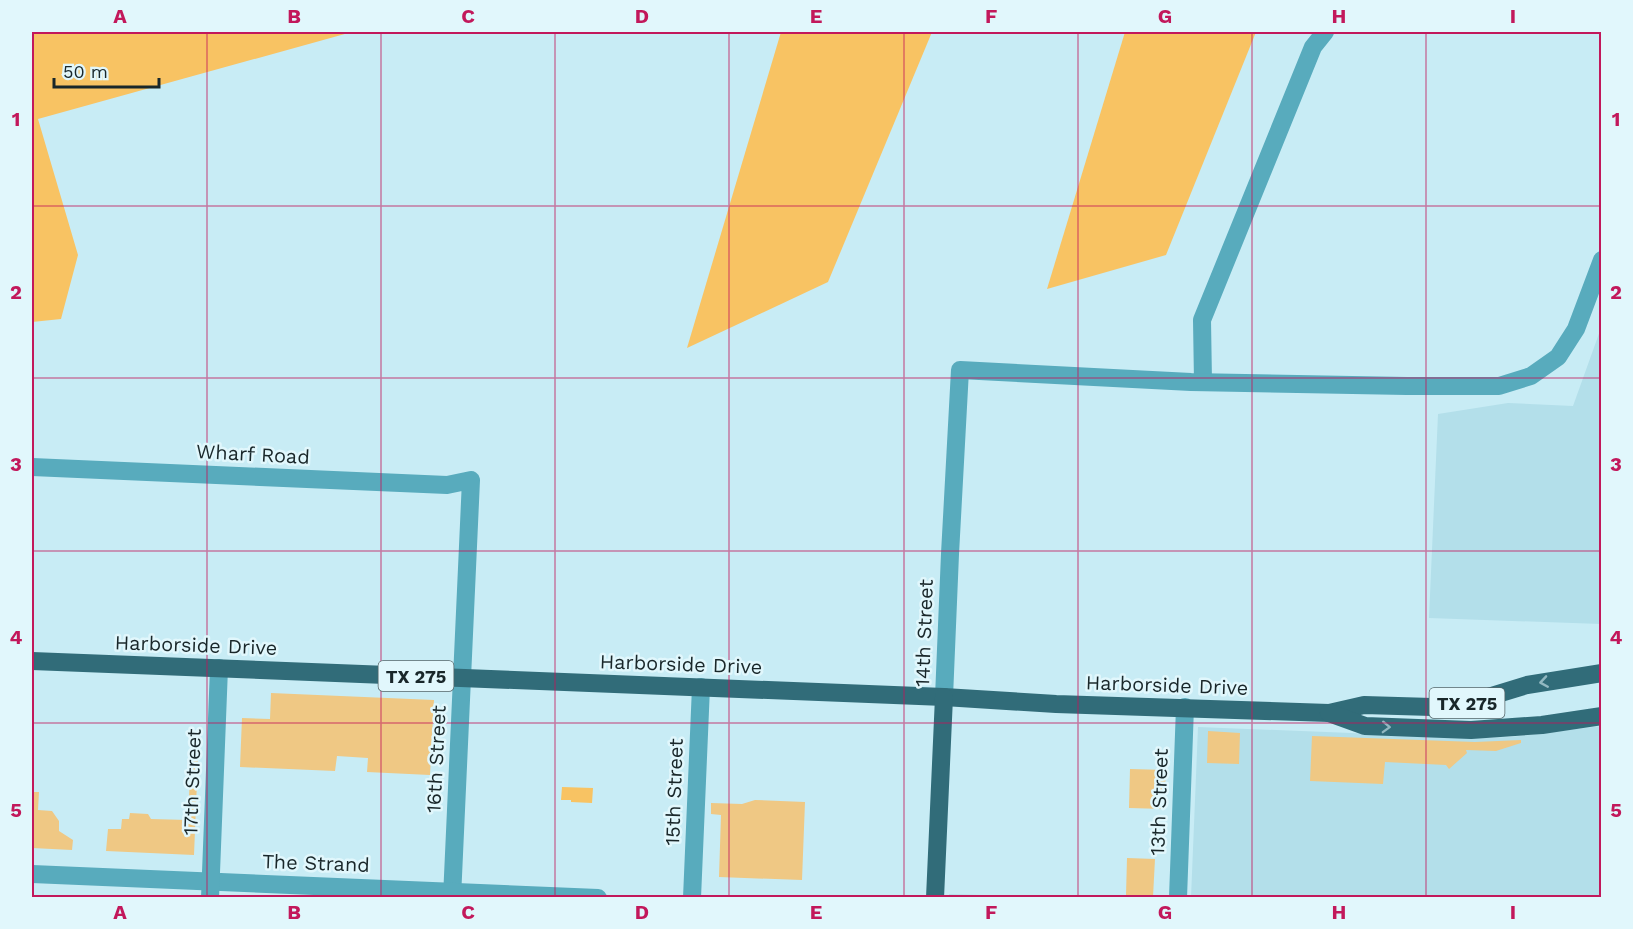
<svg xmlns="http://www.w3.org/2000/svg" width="1633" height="929" viewBox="0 0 1633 929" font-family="'Work Sans',sans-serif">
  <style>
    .built { fill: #b3dfea }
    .green { fill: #efc884 }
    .water { fill: #f8c363 }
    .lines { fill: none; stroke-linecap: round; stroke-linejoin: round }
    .minor { stroke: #58abbd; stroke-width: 18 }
    .major { stroke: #316c79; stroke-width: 18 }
    .oneway { stroke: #92b8c1 }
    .grid { fill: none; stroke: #c2185b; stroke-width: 1.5; stroke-opacity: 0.55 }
    .labels { text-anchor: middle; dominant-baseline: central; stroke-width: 5; stroke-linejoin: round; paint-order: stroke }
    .shield { fill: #e1f7fc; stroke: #556569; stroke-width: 1.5 }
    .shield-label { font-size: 18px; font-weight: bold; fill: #19272a }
    .street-label { font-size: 20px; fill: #19272a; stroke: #e1f7fc }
    .neatline { fill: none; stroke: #c2185b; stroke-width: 2 }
    .grid-label { font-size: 20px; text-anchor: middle; font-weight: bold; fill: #c2185b }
  </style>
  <rect width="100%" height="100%" fill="#c8ecf5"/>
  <g class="built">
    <path d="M 1601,328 L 1601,624 L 1429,618 L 1438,414 L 1508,403 L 1573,406 Z"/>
    <path d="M 1601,726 L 1601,897 L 1191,898 L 1198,727 L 1477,738 L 1511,737 Z"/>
    <path d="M 949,894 L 1048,897 L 949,898 Z"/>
  </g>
  <g class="green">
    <path d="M 271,693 L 434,700 L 430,775 L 367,772 L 368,758 L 337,756 L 335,771 L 240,767 L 242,718 L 270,719 Z"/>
    <path d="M 1208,731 L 1240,733 L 1239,764 L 1207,763 Z"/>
    <path d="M 1312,736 L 1475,742 L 1521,740 L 1521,743 L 1496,751 L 1466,750 L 1467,753 L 1449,769 L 1446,765 L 1385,762 L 1383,784 L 1310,781 Z"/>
    <path d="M 191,753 L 196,754 L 198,757 L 194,855 L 106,851 L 108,829 L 121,829 L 122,819 L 129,819 L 130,813 L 148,814 L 151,819 L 188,820 Z"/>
    <path d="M 1130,769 L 1166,770 L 1164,809 L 1129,808 Z"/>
    <path d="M 32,792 L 39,792 L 38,810 L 52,811 L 59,821 L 59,831 L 73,840 L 72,850 L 32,848 Z"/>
    <path d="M 755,800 L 805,802 L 802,880 L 719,877 L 721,815 L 711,814 L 711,803 L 742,804 Z"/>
    <path d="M 1127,858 L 1155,859 L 1153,897 L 1126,895 Z"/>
  </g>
  <g class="water">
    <path d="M 32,32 L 352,32 L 38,119 L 78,255 L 61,319 L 32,322 Z"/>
    <path d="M 781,32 L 932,32 L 828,282 L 687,348 Z"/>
    <path d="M 1125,32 L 1256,32 L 1166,255 L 1047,289 Z"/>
    <path d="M 562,787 L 593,788 L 592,803 L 571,802 L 571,800 L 561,800 Z"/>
  </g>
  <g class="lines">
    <g class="minor">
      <path d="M 1203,382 L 1202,320 L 1313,47 L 1325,32"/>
      <path d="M 32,467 L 447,485 L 471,480 L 452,898"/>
      <path d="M 944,697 L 950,554 L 960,370 L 1191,382 L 1407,386 L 1499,386 L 1531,376 L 1558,357 L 1576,329 L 1602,260"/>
      <path d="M 32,874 L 598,898"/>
      <path d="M 210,898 L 219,668"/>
      <path d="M 692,898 L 701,687"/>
      <path d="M 1178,898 L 1185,707"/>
    </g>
    <g class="major">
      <path d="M 32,661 L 944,697 L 1056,704 L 1329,713 L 1364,705 L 1432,707 L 1465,704 L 1527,685 L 1602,673"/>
      <path d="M 1329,713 L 1365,726 L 1471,730 L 1542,725 L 1602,716"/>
      <path d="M 935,898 L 944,697"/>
    </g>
  </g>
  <defs><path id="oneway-chevron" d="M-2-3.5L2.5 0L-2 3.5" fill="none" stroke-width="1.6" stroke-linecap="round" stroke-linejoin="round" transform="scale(1.5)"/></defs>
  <g class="oneway">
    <use href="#oneway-chevron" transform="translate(1544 682) rotate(171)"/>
    <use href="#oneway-chevron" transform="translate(1386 727) rotate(2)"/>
  </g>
  <path class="grid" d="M 207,32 L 207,898M 381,32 L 381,898M 555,32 L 555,898M 729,32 L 729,898M 904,32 L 904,898M 1078,32 L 1078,898M 1252,32 L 1252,898M 1426,32 L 1426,898M 32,206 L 1602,206M 32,378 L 1602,378M 32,551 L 1602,551M 32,723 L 1602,723"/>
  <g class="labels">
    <g class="shield">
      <rect x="378.5" y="661" width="75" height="30" rx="4.5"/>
      <rect x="1429.5" y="688" width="75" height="30" rx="4.5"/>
    </g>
    <g class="shield-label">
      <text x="416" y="676">TX 275</text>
      <text x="1467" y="703">TX 275</text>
    </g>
    <g class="street-label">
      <text transform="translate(253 454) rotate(3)">Wharf Road</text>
      <text transform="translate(924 633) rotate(-88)">14th Street</text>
      <text transform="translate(196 645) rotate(2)">Harborside Drive</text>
      <text transform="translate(681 664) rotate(2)">Harborside Drive</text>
      <text transform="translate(1167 685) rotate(2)">Harborside Drive</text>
      <text transform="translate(436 759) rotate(-87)">16th Street</text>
      <text transform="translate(192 782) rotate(-88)">17th Street</text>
      <text transform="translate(674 792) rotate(-88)">15th Street</text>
      <text transform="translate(1159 802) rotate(-88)">13th Street</text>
      <text transform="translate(316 863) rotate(2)">The Strand</text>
    </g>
  </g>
  <rect width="1633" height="929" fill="none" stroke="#e1f7fc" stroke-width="66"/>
  <path d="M54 78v9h105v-9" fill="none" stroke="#19272a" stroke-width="3"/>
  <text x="63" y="78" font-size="18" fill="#19272a" stroke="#e1f7fc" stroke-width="4.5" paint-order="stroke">50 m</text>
  <rect x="33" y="33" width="1567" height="863" class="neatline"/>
  <g class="grid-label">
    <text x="120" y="23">A</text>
    <text x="294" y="23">B</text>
    <text x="468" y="23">C</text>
    <text x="642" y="23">D</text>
    <text x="816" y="23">E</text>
    <text x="991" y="23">F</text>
    <text x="1165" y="23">G</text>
    <text x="1339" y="23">H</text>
    <text x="1513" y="23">I</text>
    <text x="16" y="126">1</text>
    <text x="1616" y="126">1</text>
    <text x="16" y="299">2</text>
    <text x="1616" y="299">2</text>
    <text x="16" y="471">3</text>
    <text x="1616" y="471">3</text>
    <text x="16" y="644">4</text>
    <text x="1616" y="644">4</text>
    <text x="16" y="817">5</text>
    <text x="1616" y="817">5</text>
    <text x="120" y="919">A</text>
    <text x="294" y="919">B</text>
    <text x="468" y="919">C</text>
    <text x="642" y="919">D</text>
    <text x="816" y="919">E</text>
    <text x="991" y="919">F</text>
    <text x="1165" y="919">G</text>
    <text x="1339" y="919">H</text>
    <text x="1513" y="919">I</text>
  </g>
</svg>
